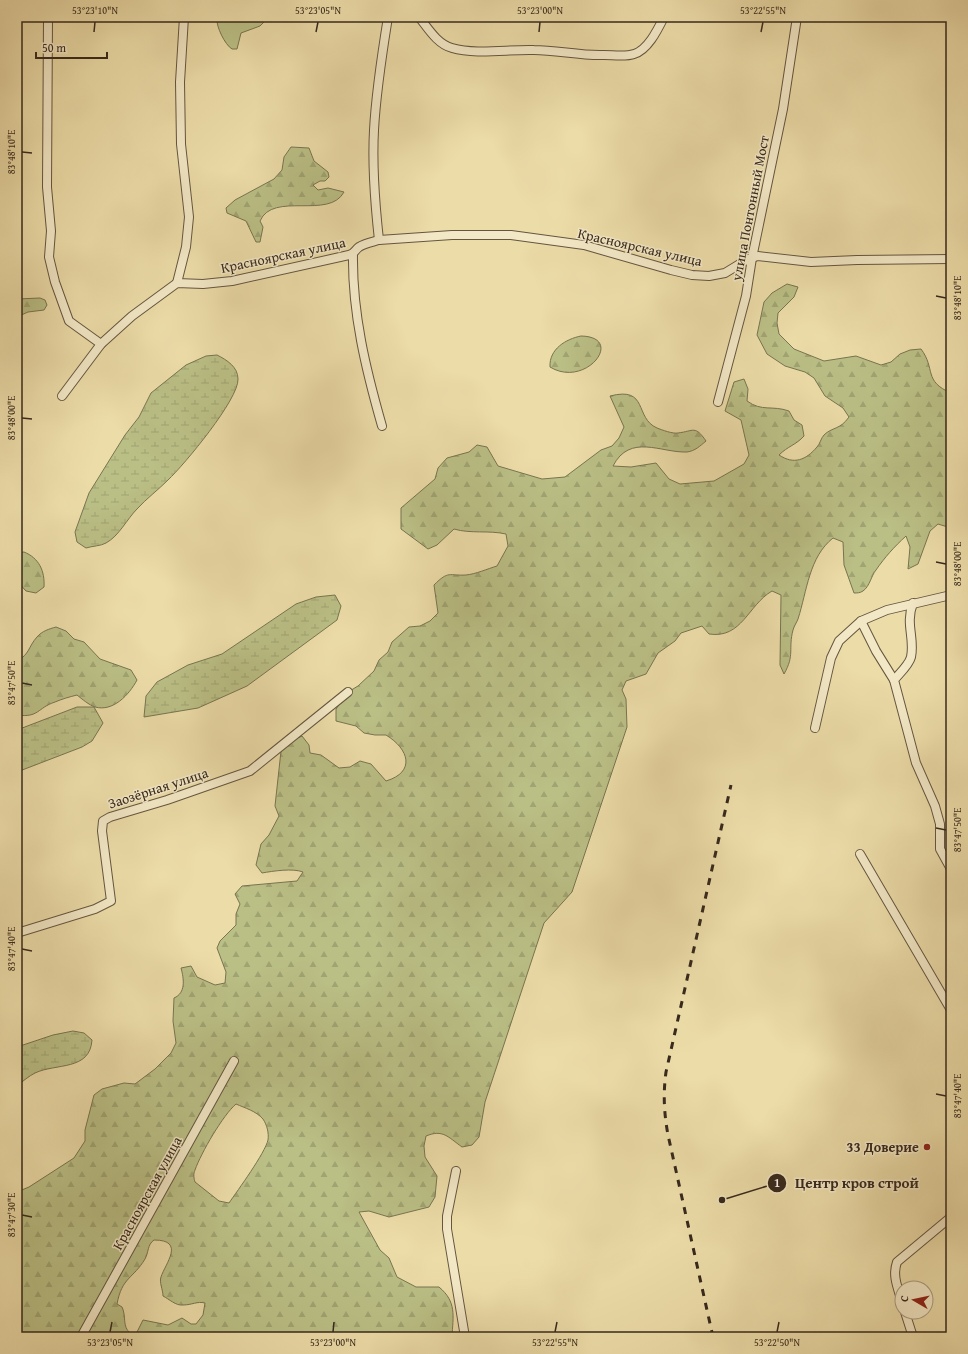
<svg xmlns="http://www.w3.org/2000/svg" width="968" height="1354" viewBox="0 0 968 1354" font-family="'Gentium Book Plus',serif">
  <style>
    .green { fill: #babf85; stroke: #787451 }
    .forest { fill: url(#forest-firs); stroke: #787451; fill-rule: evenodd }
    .wetland { fill: url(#wetland-marsh); stroke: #787451 }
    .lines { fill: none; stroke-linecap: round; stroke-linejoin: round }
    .minor-casing { stroke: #645640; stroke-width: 10 }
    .minor { stroke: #f3e8c6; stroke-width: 8 }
    .rail { stroke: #37291d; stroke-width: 3; stroke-dasharray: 7 7; stroke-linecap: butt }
    .ticks { fill: none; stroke: #37291d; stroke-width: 1.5 }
    .poi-dot { fill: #8f2418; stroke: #f3e8c6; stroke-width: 1.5 }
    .labels { text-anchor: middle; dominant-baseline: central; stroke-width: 3; stroke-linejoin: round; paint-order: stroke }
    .street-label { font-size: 14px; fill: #37291d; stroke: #f3e8c6 }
    .poi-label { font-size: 14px; font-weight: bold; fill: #37291d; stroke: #f3e8c6; text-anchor: end }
    .leader { fill: none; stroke: #37291d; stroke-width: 1.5 }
    .callout-dot { fill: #37291d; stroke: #f3e8c6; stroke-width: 1.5 }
    .mark-label { font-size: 12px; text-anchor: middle; font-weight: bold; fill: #fff }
    .callout-label { font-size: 15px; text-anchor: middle; font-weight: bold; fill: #37291d; stroke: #f3e8c6; stroke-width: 3; stroke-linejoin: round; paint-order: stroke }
    .neatline { fill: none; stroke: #37291d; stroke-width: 1.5 }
    .ticks-label { font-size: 10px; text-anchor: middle; fill: #37291d }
  </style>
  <defs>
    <pattern id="forest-firs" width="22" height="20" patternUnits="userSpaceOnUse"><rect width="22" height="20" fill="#babf85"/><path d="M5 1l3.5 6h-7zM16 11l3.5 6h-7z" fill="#a0a472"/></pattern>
    <pattern id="wetland-marsh" width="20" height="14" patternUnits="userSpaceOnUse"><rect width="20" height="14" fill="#babf85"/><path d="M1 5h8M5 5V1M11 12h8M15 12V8" fill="none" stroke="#a0a472"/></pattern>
  </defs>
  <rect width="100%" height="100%" fill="#ecdca8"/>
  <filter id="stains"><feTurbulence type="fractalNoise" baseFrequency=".005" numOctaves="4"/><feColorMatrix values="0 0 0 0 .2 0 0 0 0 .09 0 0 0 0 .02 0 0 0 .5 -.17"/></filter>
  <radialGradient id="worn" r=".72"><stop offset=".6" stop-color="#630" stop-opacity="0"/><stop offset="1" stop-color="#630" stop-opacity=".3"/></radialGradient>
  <path class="green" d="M 220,17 L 268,17 L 268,18 L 260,26 L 241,33 L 237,49 L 232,49 C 225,45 216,26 217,19 Z"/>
  <g class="forest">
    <path d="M 291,147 L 309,148 L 314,161 L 328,172 L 329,177 L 325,181 L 320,181 L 313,185 L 318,190 L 328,188 L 344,192 C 329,220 273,191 260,221 L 263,227 L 260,242 L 256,242 L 246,221 L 227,213 L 226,208 L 235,200 L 274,179 L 282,170 L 284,157 Z"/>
    <path d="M 787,284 L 798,287 L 794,297 L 778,313 L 777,323 L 779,334 L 794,349 L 824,361 L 856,356 L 881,365 L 891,362 L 900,354 L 910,350 L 921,349 C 936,369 923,381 951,393 L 951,528 L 938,524 L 930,531 L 918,564 L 908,569 L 910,547 L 906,536 C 894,547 885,557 876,570 C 871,576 870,586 863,591 C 860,593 857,593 854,593 L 844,565 L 843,542 L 833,538 C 809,557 807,591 798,619 C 797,622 794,626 793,630 C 788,649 795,655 784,674 L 780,665 L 781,595 L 772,591 C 748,605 742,639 709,634 L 702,626 L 681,633 L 675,641 L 658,653 L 646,674 L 626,681 L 622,690 L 626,699 L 627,727 L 572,892 L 544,923 L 485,1102 L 479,1137 L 472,1145 L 462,1147 C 448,1137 443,1129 426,1136 L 424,1146 L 425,1157 L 437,1176 L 435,1197 L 429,1207 L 389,1217 L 369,1211 L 359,1212 L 380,1250 L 389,1258 L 397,1277 L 416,1287 L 439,1287 C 457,1302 453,1316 452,1337 L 17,1337 L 17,1192 L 29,1187 L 74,1158 L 85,1141 L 85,1130 L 94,1095 L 102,1089 L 124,1083 L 135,1084 L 155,1069 L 171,1053 L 176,1043 L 173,1021 L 174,998 C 186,993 184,979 181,968 L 191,966 L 197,977 L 215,985 L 225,983 L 226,972 L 217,948 L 220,941 L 236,925 L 236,914 L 240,904 L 235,894 L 242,886 L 297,881 L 303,872 C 293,868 273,871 262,873 L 256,865 L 261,844 L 269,835 L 279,816 L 275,806 L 281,751 L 291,741 L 302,736 L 309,745 L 310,753 L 321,755 L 339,768 L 350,767 L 360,761 L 371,764 L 386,781 C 416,772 409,749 386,735 L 375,735 L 364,733 L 356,726 L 336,721 L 336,709 L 348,692 L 358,686 L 374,671 L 379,660 L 388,652 L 392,642 L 409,627 L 420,626 L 430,621 L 438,613 L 434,585 C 449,570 449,576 466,575 C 476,574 487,569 497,566 L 508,546 L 506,534 C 488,530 471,534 454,529 L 437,545 L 428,549 L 401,529 L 401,508 L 435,479 L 438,468 L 447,458 L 469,452 L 477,445 L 487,447 L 498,466 L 542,479 L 565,477 L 601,450 L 612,446 L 619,438 L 624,427 L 610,396 C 649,386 634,418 657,428 C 662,430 673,434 678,433 C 694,431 695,425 706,441 C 700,446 695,451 687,452 C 661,453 630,433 613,466 L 631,467 L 656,463 L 669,479 L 680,484 L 714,481 L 744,464 L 749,455 L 741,420 L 725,411 L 734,382 L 744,379 L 748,389 L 747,401 C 762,412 772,405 789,411 L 794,420 L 802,425 L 804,436 C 796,445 788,446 779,455 C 794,465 806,460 817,447 C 820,444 821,438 824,435 C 832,427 840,430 849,417 L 843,408 L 825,396 L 814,378 L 805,372 L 785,366 L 767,354 L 757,335 L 764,302 L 772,293 ZM 236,1104 C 245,1108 256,1111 263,1119 C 267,1125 269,1133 268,1140 C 265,1153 238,1190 229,1203 L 219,1201 L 195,1182 C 194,1179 193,1174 195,1170 C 201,1153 223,1115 236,1104 ZM 154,1240 C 186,1240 165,1264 161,1277 C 159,1282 163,1290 163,1296 C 169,1299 176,1306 183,1305 C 192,1305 197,1301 205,1303 L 203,1315 L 196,1324 L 191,1324 L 182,1318 L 168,1325 L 143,1320 L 137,1332 L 133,1335 C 121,1328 127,1318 122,1307 L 117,1304 C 122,1277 133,1279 145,1259 C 149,1252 147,1245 154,1240 Z"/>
    <path d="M 40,298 L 45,300 L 47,305 L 44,310 L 28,312 L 17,317 L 17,299 Z"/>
    <path d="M 581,336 C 626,337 586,389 550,367 C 549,349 566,339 581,336 Z"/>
    <path d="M 24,552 C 39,558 45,571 44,587 L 36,593 L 26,591 L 17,581 L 17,553 Z"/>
    <path d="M 56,627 L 66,631 L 74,639 L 84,642 L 100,659 L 131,670 L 137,680 C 129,695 113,712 95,707 C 89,705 82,699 77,695 C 69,697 62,699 55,702 C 37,708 39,718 17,715 L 17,661 C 30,654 28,647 37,637 C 42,631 49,629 56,627 Z"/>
  </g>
  <g class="wetland">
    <path d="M 217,355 C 227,360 238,367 238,379 C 239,399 184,465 168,480 C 158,490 146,499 137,509 C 127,519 119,536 106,543 C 101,546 92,546 86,548 L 77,542 L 75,532 L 89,493 L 125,435 L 139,417 L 151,393 L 186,365 L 206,356 Z"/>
    <path d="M 335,595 L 341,606 L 337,620 L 247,686 L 198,708 L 144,717 L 146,696 L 157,682 L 188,665 L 222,654 L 296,604 L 316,597 Z"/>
    <path d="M 77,707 L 94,707 L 103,723 L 92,741 L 82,747 L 17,772 L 17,730 Z"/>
    <path d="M 73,1031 L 84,1033 L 92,1040 C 90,1071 56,1063 35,1073 C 29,1076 23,1081 17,1086 L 17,1047 L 53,1035 Z"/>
  </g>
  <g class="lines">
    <g class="minor-casing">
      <g id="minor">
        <path d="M 48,17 L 47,187 L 51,231 L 49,257 L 55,282 L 69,321 L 101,344"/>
        <path d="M 419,17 C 428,28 437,44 452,48 C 476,55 509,49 534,50 C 557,50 581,56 604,55 C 613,55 626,57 634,54 C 648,50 658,29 664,17"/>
        <path d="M 379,240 C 375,204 372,166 374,130 C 376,92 382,54 388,17"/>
        <path d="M 353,254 C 352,313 366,370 382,426"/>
        <path d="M 177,283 L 186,247 L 189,217 L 181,144 L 180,82 L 184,17"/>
        <path d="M 62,396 L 101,344 L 132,316 L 177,283 L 203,284 L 232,281 L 349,255 C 354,254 355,250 359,247 C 365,243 372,242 379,240 L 452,235 L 511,235 L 584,245 L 671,270 L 692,275 L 709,276 L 725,273 L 748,259 L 758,256 L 811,262 L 857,260 L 951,259"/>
        <path d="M 718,402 L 746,296 L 752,258 L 783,109 L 797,17"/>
        <path d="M 913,603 C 905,624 915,638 911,657 C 909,665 899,674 894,680 L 916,763 L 935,806 L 940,824 L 940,849 L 951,869"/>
        <path d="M 861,621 L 876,651 L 894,680"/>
        <path d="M 815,728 L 831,658 L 839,641 L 861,621 L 887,610 L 951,595"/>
        <path d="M 860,854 L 951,1010"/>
        <path d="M 17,933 L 95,909 L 111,901 L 102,831 L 103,821 L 110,817 L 167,800 L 250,771 L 348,692"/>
        <path d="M 456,1171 L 447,1216 L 447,1229 L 465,1337"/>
        <path d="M 902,1302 C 898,1288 892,1276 897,1262 L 951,1217"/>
        <path d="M 905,1312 L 913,1337"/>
        <path d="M 81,1337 L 234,1061"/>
      </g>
    </g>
    <use href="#minor" class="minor"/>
    <path class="rail" d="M 713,1337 L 668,1135 C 664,1113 663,1094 666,1072 L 731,785"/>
  </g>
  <path class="ticks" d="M 94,32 L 95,22M 316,32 L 318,22M 539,32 L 540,22M 761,32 L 763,22M 22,152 L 32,153M 936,296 L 946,298M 22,418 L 32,419M 936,562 L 946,564M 22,683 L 32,685M 936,828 L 946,830M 22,949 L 32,951M 936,1094 L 946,1096M 22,1215 L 32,1217M 110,1332 L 112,1322M 333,1332 L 334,1322M 555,1332 L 557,1322M 777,1332 L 779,1322"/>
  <circle class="poi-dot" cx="927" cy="1147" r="4"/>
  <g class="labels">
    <g class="street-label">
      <text transform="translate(750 208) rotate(-79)">улица Понтонный Мост</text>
      <text transform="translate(640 247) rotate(13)">Красноярская улица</text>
      <text transform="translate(283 255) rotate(-12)">Красноярская улица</text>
      <text transform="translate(158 788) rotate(-18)">Заозёрная улица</text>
      <text transform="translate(147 1193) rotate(-61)">Красноярская улица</text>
    </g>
    <g class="poi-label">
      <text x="919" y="1147">33 Доверие</text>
    </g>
  </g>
  <path class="leader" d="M722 1200L777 1183"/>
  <g class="callout-dot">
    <circle cx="722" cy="1200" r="4"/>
    <circle cx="777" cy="1183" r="10"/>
  </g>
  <g class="mark-label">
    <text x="777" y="1187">1</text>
  </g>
  <g class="callout-label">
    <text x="857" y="1188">Центр кров строй</text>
  </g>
  <rect width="968" height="1354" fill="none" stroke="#ecdca8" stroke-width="44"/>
  <g transform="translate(914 1300) rotate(279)"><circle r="19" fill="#f3e8c6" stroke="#a89c82"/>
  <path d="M0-3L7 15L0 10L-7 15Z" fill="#8f2418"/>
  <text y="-6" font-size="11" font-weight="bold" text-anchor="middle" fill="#37291d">С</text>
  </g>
  <path d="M36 52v6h71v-6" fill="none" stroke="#37291d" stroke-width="2"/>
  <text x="42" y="52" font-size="12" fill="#37291d" stroke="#f3e8c6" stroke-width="3" paint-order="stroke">50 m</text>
  <rect x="22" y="22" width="924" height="1310" class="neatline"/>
  <g class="ticks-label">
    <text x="95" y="14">53°23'10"N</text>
    <text x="318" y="14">53°23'05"N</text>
    <text x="540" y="14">53°23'00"N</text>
    <text x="763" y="14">53°22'55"N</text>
    <text transform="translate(11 152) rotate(-90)" y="4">83°48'10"E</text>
    <text transform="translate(957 298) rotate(-90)" y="4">83°48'10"E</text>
    <text transform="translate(11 418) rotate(-90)" y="4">83°48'00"E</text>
    <text transform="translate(957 564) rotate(-90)" y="4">83°48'00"E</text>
    <text transform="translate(11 683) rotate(-90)" y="4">83°47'50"E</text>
    <text transform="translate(957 830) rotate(-90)" y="4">83°47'50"E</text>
    <text transform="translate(11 949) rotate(-90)" y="4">83°47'40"E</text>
    <text transform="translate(957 1096) rotate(-90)" y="4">83°47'40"E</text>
    <text transform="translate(11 1215) rotate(-90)" y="4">83°47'30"E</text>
    <text x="110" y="1346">53°23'05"N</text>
    <text x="333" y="1346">53°23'00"N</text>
    <text x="555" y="1346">53°22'55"N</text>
    <text x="777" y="1346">53°22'50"N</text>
  </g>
  <rect width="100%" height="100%" filter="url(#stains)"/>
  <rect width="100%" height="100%" fill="url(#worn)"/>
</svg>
